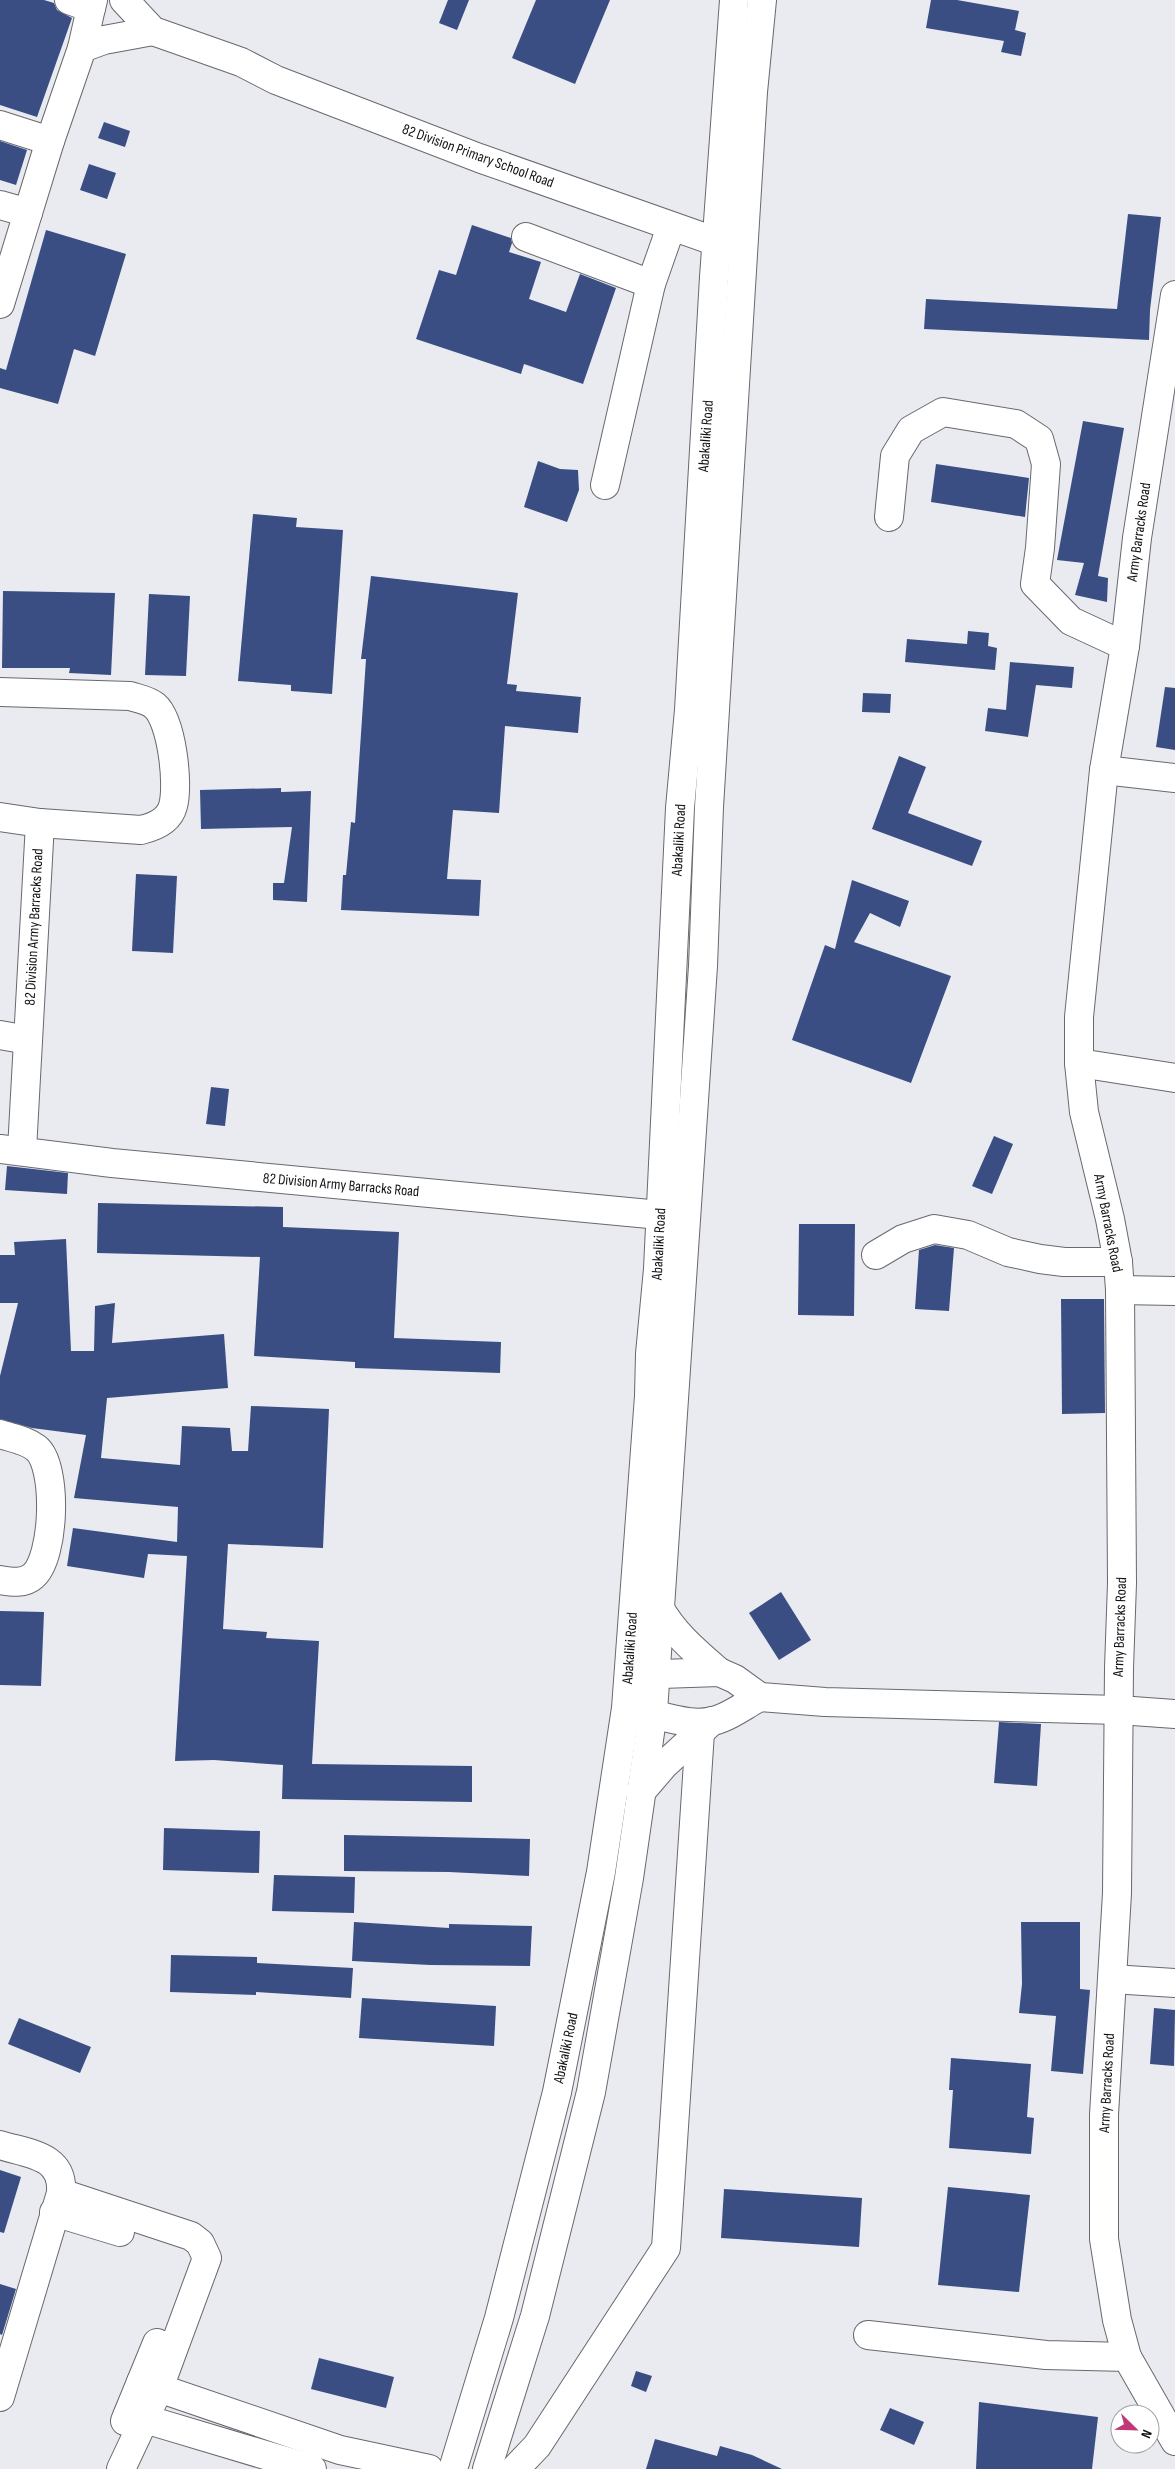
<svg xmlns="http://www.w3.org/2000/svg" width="1175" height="2469" viewBox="0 0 1175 2469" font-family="'Sofia Sans Condensed',sans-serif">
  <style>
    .building { fill: #3a4e84 }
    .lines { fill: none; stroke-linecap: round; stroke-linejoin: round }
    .minor-casing { stroke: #67696e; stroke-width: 30 }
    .major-casing { stroke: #67696e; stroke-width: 30 }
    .minor { stroke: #fff; stroke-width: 28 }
    .major { stroke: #fff; stroke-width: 28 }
    .labels { text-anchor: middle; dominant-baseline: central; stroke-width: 5; stroke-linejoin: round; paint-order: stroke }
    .street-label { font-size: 15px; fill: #111214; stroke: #fff }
  </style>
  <rect width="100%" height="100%" fill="#e9ebf0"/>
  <g class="building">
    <path d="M 0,0 L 44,0 L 54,3 L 57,10 L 72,18 L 37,117 L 0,105 Z"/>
    <path d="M 448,0 L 469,0 L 457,30 L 439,23 Z"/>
    <path d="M 536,0 L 610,0 L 575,84 L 512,58 Z"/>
    <path d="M 931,0 L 957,0 L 1019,11 L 1015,30 L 1026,33 L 1021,56 L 1001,52 L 1004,41 L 926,28 Z"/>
    <path d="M 104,122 L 130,131 L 125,147 L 98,138 Z"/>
    <path d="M 0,141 L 27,150 L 16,185 L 0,180 Z"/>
    <path d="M 89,164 L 116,173 L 107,199 L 80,190 Z"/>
    <path d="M 1128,214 L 1161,217 L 1150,310 L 1149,340 L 924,329 L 926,299 L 1117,309 Z"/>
    <path d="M 472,225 L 511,238 L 512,243 L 509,252 L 541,262 L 529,299 L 566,312 L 580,274 L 616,288 L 583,384 L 524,364 L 521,374 L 416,339 L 439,270 L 456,275 Z"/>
    <path d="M 46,230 L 126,254 L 95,356 L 74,349 L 58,404 L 0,388 L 0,368 L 6,370 Z"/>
    <path d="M 1083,421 L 1124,428 L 1098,576 L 1108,578 L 1107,602 L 1075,595 L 1084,563 L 1057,560 Z"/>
    <path d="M 538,461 L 560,469 L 578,470 L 579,490 L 567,522 L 524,507 Z"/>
    <path d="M 936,464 L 1029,478 L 1025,517 L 931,502 Z"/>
    <path d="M 253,514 L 297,518 L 296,527 L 343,530 L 332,694 L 291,691 L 291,685 L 238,681 Z"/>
    <path d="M 371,576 L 518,593 L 507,684 L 517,685 L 516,691 L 581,697 L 578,733 L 505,726 L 499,813 L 453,810 L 447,879 L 481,880 L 479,916 L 341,910 L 343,875 L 346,875 L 351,822 L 355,823 L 366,659 L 361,659 Z"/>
    <path d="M 3,591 L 115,593 L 111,675 L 69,673 L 70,668 L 2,668 Z"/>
    <path d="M 149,594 L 190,596 L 186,676 L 145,675 Z"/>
    <path d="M 968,631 L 989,633 L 988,646 L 997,648 L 995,670 L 905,662 L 907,639 L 967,644 Z"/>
    <path d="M 1010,662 L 1074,667 L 1072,688 L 1036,685 L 1028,737 L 985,731 L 988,708 L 1006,710 Z"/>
    <path d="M 1165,687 L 1175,688 L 1175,750 L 1156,747 Z"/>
    <path d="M 863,693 L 891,694 L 890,713 L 862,712 Z"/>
    <path d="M 899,756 L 926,767 L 908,813 L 982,841 L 972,866 L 872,829 Z"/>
    <path d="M 281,788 L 281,792 L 311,791 L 307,902 L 273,900 L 273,883 L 284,883 L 292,827 L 201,829 L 200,790 Z"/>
    <path d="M 136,874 L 177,876 L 173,953 L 132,951 Z"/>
    <path d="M 852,880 L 909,901 L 900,927 L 870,913 L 854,942 L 951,976 L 911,1083 L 792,1040 L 825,945 L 835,949 Z"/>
    <path d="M 211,1087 L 229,1089 L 225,1126 L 206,1124 Z"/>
    <path d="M 994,1136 L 1013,1144 L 992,1194 L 972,1186 Z"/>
    <path d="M 7,1166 L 68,1173 L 67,1194 L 5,1190 Z"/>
    <path d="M 98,1203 L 283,1207 L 283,1227 L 399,1232 L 394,1338 L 501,1342 L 500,1373 L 355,1368 L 355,1362 L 254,1356 L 260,1257 L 97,1253 Z"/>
    <path d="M 799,1224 L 855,1224 L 854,1316 L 798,1315 Z"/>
    <path d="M 66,1239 L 71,1351 L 94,1351 L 95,1306 L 115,1303 L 112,1343 L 224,1334 L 228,1388 L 107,1398 L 101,1458 L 180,1465 L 182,1426 L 230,1428 L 232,1451 L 248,1451 L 251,1406 L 329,1409 L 323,1548 L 228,1544 L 223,1629 L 267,1632 L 266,1638 L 319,1641 L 312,1764 L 472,1766 L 472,1802 L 282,1799 L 283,1765 L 214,1760 L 175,1761 L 187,1556 L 148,1554 L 144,1578 L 67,1566 L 73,1528 L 177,1542 L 178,1507 L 74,1498 L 86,1435 L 32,1428 L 0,1419 L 0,1376 L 18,1303 L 0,1303 L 0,1255 L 15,1255 L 14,1242 Z"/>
    <path d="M 935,1245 L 954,1248 L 949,1311 L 915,1309 L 919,1250 Z"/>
    <path d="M 1061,1299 L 1104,1299 L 1105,1413 L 1062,1414 Z"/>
    <path d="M 781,1592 L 811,1640 L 779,1660 L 749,1613 Z"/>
    <path d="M 0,1611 L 44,1612 L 41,1686 L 0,1685 Z"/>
    <path d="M 999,1722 L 1041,1724 L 1037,1786 L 994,1783 Z"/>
    <path d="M 164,1828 L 260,1831 L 259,1873 L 163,1870 Z"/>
    <path d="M 344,1835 L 530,1839 L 529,1876 L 449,1872 L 344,1871 Z"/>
    <path d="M 274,1875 L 355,1877 L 354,1913 L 272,1911 Z"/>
    <path d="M 354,1922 L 449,1928 L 449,1924 L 532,1926 L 530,1966 L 430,1965 L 352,1961 Z"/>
    <path d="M 1021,1922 L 1080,1922 L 1080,1989 L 1090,1990 L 1083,2074 L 1051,2071 L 1056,2016 L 1019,2013 L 1022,1984 Z"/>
    <path d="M 171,1955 L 257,1957 L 257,1963 L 353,1968 L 351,1998 L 256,1992 L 256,1995 L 170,1992 Z"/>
    <path d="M 362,1998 L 496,2006 L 494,2046 L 359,2038 Z"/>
    <path d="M 1154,2008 L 1175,2010 L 1174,2066 L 1150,2064 Z"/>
    <path d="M 19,2018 L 91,2047 L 80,2073 L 8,2044 Z"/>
    <path d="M 951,2058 L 1031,2064 L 1027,2117 L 1034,2118 L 1031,2154 L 949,2148 L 953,2090 L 949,2090 Z"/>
    <path d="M 0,2170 L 21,2177 L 4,2233 L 0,2232 Z"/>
    <path d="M 948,2187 L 1030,2195 L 1019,2292 L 938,2285 Z"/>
    <path d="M 724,2189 L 862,2198 L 859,2247 L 721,2238 Z"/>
    <path d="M 0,2284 L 16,2289 L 2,2335 L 0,2334 Z"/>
    <path d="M 319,2358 L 394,2377 L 386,2408 L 311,2389 Z"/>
    <path d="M 636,2371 L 652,2376 L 646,2392 L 631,2386 Z"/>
    <path d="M 979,2402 L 1098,2417 L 1092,2469 L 976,2469 Z"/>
    <path d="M 890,2408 L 924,2422 L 914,2445 L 880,2430 Z"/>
    <path d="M 655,2439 L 717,2456 L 720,2446 L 752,2455 L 782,2469 L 646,2469 Z"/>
  </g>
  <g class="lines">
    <g class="minor-casing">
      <g id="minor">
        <path d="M 69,0 L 91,8 L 93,0"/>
        <path d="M 124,0 L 153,31 L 241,62 L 276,80 L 479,158 L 717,242"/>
        <path d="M 82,48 L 104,40 L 153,31"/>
        <path d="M 0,125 L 50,141"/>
        <path d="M 0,205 L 28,213"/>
        <path d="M 526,237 L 651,284"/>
        <path d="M 1175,295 L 1137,538 L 1125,646 L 1104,770 L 1079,1017 L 1079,1063 L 1084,1112 L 1110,1219 L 1118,1262 L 1120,1290 L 1122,1583 L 1119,1668 L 1117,1893 L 1104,2115 L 1104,2239 L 1117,2320 L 1127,2357 L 1175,2441"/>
        <path d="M 0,304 L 50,141 L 82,48 L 91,8"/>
        <path d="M 605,485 L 651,284 L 671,227"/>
        <path d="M 889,517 L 895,456 L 911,430 L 943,412 L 1016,424 L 1039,439 L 1046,464 L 1040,548 L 1035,584 L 1071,621 L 1125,646"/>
        <path d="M 0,692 L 130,696 C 139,699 148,700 155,706 C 172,721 179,785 173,806 C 169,821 154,827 141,830 L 40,823 L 0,817"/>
        <path d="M 1104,770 L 1175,778"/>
        <path d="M 0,1035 L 28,1040"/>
        <path d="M 1079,1063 L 1175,1078"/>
        <path d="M 0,1149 L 112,1163 L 660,1215"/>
        <path d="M 22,1150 L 40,823"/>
        <path d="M 876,1255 L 903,1239 L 934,1229 L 968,1235 L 1008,1252 L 1040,1259 L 1064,1262 L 1118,1262"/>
        <path d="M 1120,1290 L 1175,1291"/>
        <path d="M 0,1434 C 12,1438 26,1440 36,1448 C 58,1465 55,1558 33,1576 C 24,1584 12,1582 0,1580"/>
        <path d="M 632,1675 L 719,1672 L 735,1679 L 760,1697 L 825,1702 L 1119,1710 L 1175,1714"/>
        <path d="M 629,1709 C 658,1713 693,1731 722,1718 C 735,1713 748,1703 760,1697"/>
        <path d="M 1112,1979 L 1175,1983"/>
        <path d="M 0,2145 C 29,2154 64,2155 61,2193 L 0,2397"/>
        <path d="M 61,2193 L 191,2236 L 200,2243 L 207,2258 L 159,2388 L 121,2469"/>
        <path d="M 54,2212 L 120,2232"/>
        <path d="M 868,2335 L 1046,2355 L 1127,2357"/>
        <path d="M 141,2382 L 340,2450 L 429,2469"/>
        <path d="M 128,2414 L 312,2469"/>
        <path d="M 125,2421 L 157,2343"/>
        <path d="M 515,2469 L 537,2446 L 666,2248 L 700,1732"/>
      </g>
    </g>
    <g class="major-casing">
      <g id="major">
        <path d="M 659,1607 C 674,1634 696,1652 719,1672"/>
        <path d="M 640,1793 L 664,1765 L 712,1721"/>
        <path d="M 453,2469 L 499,2318 L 557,2092 L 601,1872 L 626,1708 L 649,1396 L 650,1354 L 658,1269 L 680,808 L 689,710 L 714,277 L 734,0"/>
        <path d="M 487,2469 L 535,2316 L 591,2092 L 629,1878 L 653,1712 L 703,966 L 709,807 L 753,92 L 762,0"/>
      </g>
    </g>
    <use href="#minor" class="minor"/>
    <use href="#major" class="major"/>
  </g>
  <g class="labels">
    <g class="street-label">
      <text transform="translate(478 156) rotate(20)">82 Division Primary School Road</text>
      <text transform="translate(706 436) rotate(-86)">Abakaliki Road</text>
      <text transform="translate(1139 532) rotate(-82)">Army Barracks Road</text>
      <text transform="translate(679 840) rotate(-87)">Abakaliki Road</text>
      <text transform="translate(34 927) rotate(-87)">82 Division Army Barracks Road</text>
      <text transform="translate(341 1185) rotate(5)">82 Division Army Barracks Road</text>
      <text transform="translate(1108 1223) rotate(79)">Army Barracks Road</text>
      <text transform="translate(659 1244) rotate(-87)">Abakaliki Road</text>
      <text transform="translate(1120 1627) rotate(-88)">Army Barracks Road</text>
      <text transform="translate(630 1648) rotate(-86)">Abakaliki Road</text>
      <text transform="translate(566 2048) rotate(-78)">Abakaliki Road</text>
      <text transform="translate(1107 2083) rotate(-87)">Army Barracks Road</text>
    </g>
  </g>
  <g transform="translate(1135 2429) rotate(113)"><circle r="24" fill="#ffffff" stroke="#a0a0a1"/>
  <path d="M0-4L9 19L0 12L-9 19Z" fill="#bf3979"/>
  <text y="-8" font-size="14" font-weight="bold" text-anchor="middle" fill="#111214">N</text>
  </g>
</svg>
